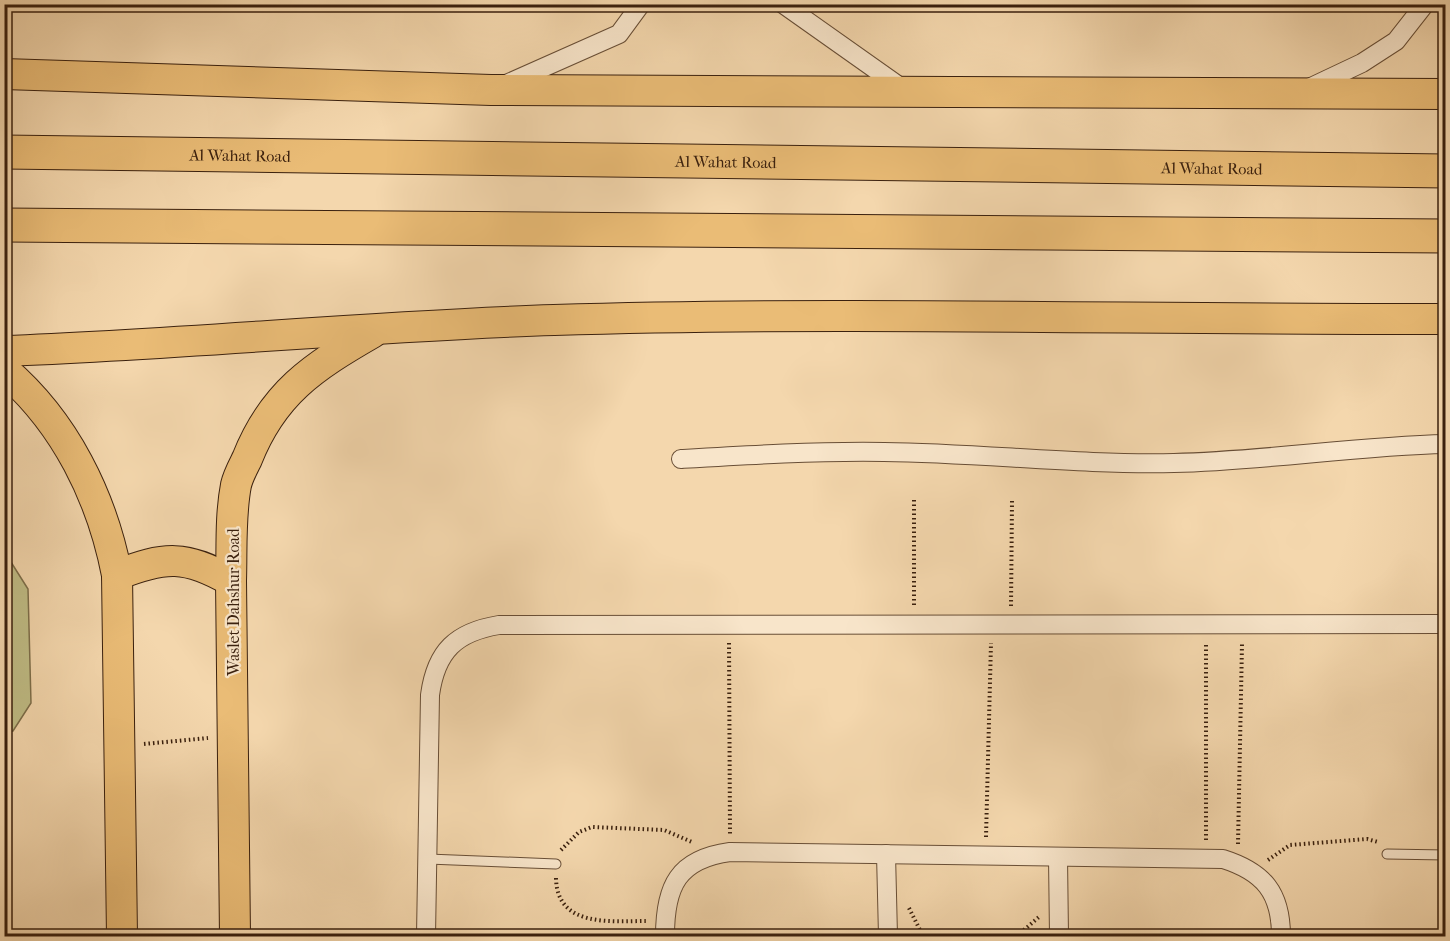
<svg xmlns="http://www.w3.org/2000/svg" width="1450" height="941" viewBox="0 0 1450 941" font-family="'IM FELL French Canon',serif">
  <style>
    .green { fill: #c0bd86; stroke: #7d6e4a; stroke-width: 1.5 }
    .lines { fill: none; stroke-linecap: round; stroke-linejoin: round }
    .lane-casing { stroke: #684e36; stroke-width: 11 }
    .street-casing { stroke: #684e36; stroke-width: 20 }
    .primary-casing { stroke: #3a200e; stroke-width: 32 }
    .highway-casing { stroke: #3a200e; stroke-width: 35 }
    .path { stroke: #3a200e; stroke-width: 4; stroke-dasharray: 1.5 3; stroke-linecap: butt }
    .lane { stroke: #f8e5ca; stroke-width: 9 }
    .street { stroke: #f8e5ca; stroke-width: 18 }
    .primary { stroke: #eabc76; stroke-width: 30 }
    .highway { stroke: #eabc76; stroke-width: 33 }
    .labels { text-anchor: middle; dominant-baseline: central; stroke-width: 4.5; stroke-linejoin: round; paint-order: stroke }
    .street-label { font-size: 16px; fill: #3a200e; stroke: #f8e5ca }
  </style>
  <rect width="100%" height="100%" fill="#f4d7ad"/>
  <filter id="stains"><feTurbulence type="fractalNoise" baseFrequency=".00333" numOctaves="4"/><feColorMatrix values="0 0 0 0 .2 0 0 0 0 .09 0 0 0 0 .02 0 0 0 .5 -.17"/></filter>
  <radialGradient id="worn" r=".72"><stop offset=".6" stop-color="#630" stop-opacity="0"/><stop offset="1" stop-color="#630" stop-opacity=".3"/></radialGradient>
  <path class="green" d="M 4,551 L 28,589 L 31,703 L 13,731 L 5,732 Z"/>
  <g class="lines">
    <g class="lane-casing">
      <g id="lane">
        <path d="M 1387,854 L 1446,855"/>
        <path d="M 428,859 L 556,864"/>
      </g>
    </g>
    <g class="street-casing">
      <g id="street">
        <path d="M 783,4 L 906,91"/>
        <path d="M 504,85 L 619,34 L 641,4"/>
        <path d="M 1307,89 L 1362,63 L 1396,41 L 1425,4"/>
        <path d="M 681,459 C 749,455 816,451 884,452 C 981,453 1077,465 1174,463 C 1265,461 1355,446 1446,444"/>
        <path d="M 886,854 L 888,936"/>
        <path d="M 1058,857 L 1059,936"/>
        <path d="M 426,936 L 430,695 C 436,651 456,632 499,625 L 1446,624"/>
        <path d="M 665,936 C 665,886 678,859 730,852 L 1223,859 C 1264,872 1281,893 1281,936"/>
      </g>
    </g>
    <g class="primary-casing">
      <g id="primary">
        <path d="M 4,74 L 491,90 L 1446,94"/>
        <path d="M 4,351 C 188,344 371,326 554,320 C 851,311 1149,320 1446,319"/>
        <path d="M 4,370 C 65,422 102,497 117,575 L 122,936"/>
        <path d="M 117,575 C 165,556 186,555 231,581"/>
        <path d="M 235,936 L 231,581 C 232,549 230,516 236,485 C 238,476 243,467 247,459 C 273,393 313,367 372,333"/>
      </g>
    </g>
    <g class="highway-casing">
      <g id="highway">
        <path id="s1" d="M 4,152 L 1446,171"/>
        <path d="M 4,225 L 1446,236"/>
      </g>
    </g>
    <g class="path">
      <path d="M 914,605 L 914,498"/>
      <path d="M 1011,606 L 1012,501"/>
      <path d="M 729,643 L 730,834"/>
      <path d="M 144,744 L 208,738"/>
      <path d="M 986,837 L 991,643"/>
      <path d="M 1206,840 L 1206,643"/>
      <path d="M 1238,844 L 1242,644"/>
      <path d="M 561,850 L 579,832 L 592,827 L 664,830 L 692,842"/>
      <path d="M 1268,860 L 1290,845 L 1367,839 L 1378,842"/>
      <path d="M 556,878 C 557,928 611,921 646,921"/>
      <path d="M 909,908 L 923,936"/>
      <path d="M 1017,936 L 1039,917"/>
    </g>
    <use href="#lane" class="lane"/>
    <use href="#street" class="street"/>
    <use href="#primary" class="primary"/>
    <use href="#highway" class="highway"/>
  </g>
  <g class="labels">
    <g class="street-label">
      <text stroke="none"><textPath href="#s1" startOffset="236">Al Wahat Road</textPath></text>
      <text stroke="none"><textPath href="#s1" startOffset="722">Al Wahat Road</textPath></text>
      <text stroke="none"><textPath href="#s1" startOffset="1208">Al Wahat Road</textPath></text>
      <text transform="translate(233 602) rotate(-90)">Waslet Dahshur Road</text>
    </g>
  </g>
  <rect width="1450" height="941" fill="none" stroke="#f4d7ad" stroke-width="24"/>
  <rect x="6" y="6" width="1438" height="929" fill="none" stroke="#3a200e" stroke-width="3"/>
  <rect x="12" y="12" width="1426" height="917" fill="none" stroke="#3a200e" stroke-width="1.5"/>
  <rect width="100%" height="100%" filter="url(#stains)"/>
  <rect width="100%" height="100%" fill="url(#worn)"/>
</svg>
